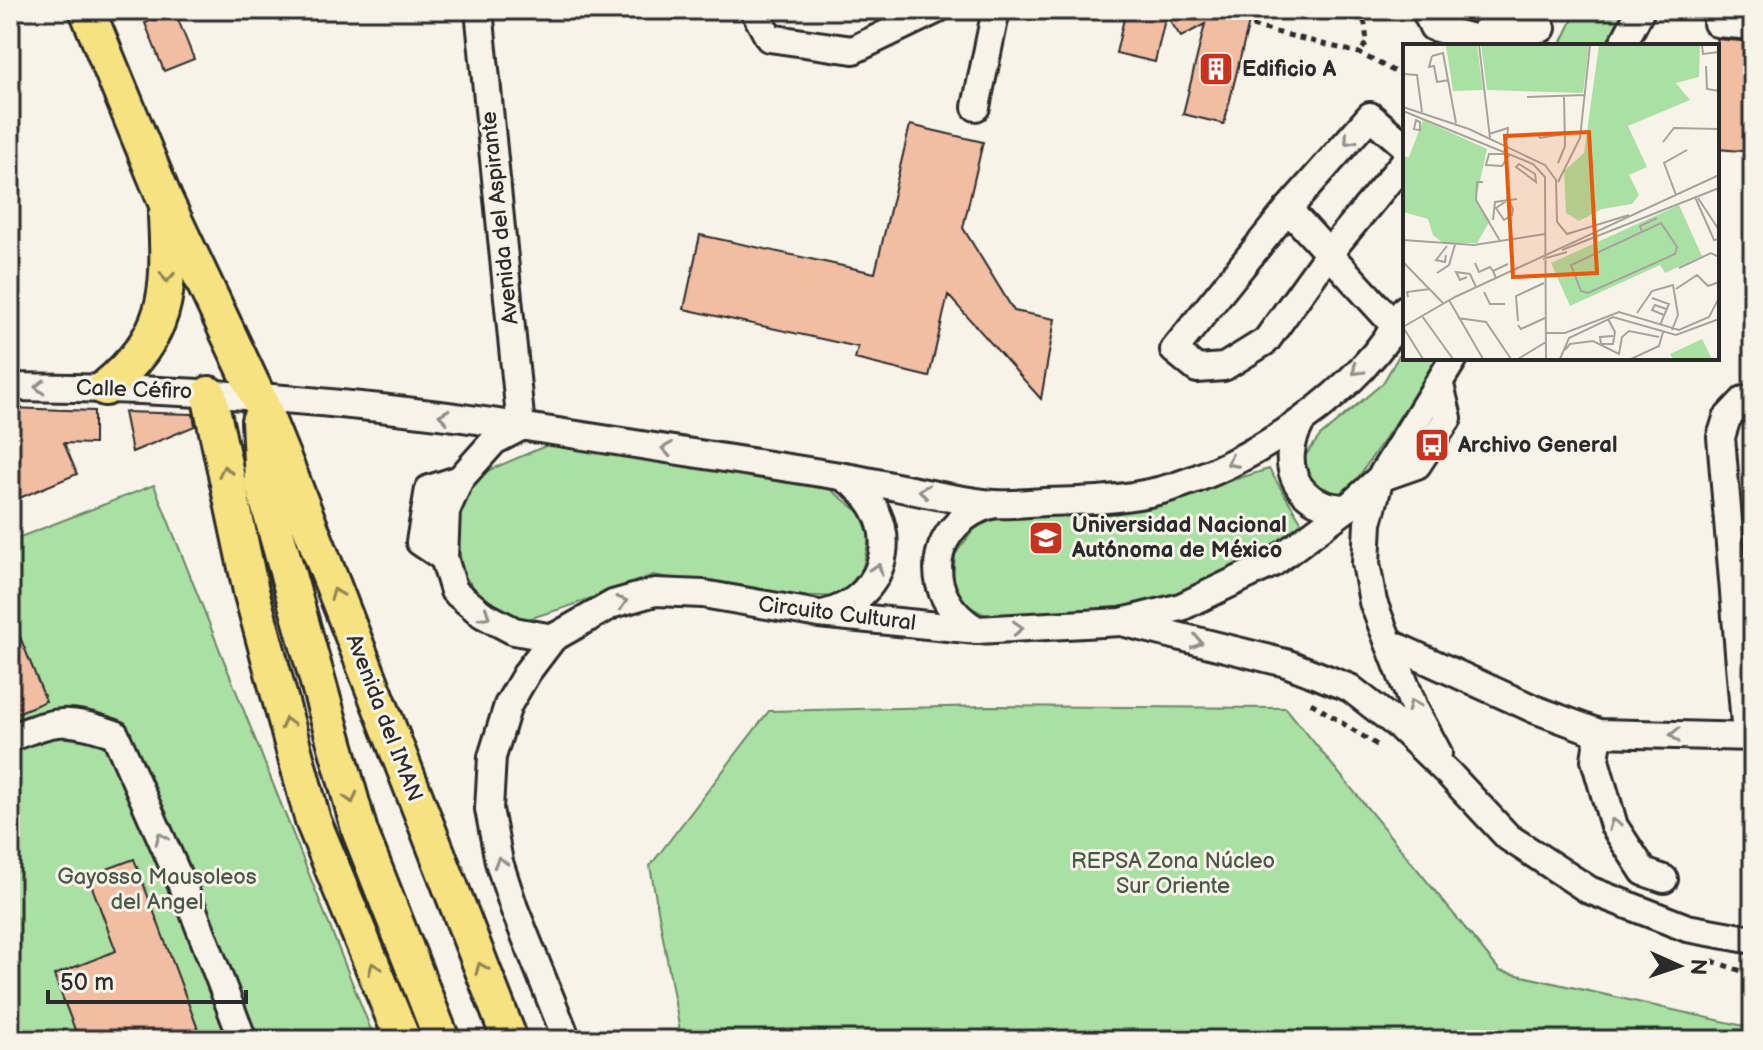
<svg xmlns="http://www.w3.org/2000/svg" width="1763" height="1050" viewBox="0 0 1763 1050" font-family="'Balsamiq Sans',sans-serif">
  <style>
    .green { fill: #aae0a3; stroke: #6a8667; stroke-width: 2 }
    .building { fill: #f1bda3; stroke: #2b2b2b; stroke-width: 2 }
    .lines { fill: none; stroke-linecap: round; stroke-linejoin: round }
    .minor-casing { stroke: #2b2b2b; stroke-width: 32 }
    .major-casing { stroke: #2b2b2b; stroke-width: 40 }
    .path { stroke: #2b2b2b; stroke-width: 5; stroke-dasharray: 6 6; stroke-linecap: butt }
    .minor { stroke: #f7f3e8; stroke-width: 26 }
    .major { stroke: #f6e281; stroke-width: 34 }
    .oneway { stroke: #918f8a }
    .oneway2 { stroke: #908656 }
    .labels { text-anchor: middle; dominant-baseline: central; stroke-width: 6; stroke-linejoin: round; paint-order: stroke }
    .poi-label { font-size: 22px; font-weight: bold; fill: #2b2b2b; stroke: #f7f3e8; text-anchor: start }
    .street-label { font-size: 22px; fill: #2b2b2b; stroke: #f7f3e8 }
    .park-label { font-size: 22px; fill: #4b5849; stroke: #f7f3e8 }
    .inset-road { fill: none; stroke: #a5a39c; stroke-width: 2 }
    .view { fill: #e8590c; fill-opacity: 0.15; stroke: #e8590c; stroke-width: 4 }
    .inset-edge { fill: none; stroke: #2b2b2b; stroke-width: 4 }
  </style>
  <rect width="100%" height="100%" fill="#f7f3e8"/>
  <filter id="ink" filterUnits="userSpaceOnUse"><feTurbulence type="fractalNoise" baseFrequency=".0125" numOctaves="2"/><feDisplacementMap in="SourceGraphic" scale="16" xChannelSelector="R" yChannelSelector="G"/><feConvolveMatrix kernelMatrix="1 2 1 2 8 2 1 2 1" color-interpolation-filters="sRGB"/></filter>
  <g filter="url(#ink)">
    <g class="green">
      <path d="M 1577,10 L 1628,10 L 1610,46 L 1560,46 Z"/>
      <path d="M 1405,345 L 1405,358 L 1440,358 L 1344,498 L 1313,482 L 1303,459 L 1320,436 L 1383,383 Z"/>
      <path d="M 550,444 L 830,489 L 872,522 L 863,568 L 840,597 L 767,594 L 653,575 L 567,607 L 518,622 L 485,600 L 462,574 L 457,524 L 464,493 L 487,471 Z"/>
      <path d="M 1269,469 L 1302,523 L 1266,551 L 1233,568 L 1178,592 L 1132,606 L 989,617 L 964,604 L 953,580 L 955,554 L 980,522 L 1197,491 Z"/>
      <path d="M 154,485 L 375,1040 L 10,1040 L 10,541 Z"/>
      <path d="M 988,706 L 1286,708 L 1500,971 L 1753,1028 L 1753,1040 L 686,1040 L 680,1031 L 650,866 L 769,711 Z"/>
    </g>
    <g class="building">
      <path d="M 1126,10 L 1252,10 L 1224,124 L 1183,114 L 1205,24 L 1181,37 L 1166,15 L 1155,62 L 1116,53 Z"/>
      <path d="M 175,12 L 194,59 L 164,71 L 145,23 Z"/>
      <path d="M 1717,39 L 1753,42 L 1753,152 L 1717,149 Z"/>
      <path d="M 910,125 L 983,142 L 963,228 L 1014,311 L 1055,319 L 1041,399 L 948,295 L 929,377 L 855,359 L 858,347 L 684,309 L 700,235 L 875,273 Z"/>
      <path d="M 10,408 L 94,411 L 94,444 L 64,443 L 77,474 L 10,502 Z"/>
      <path d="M 124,412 L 193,414 L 195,426 L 132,452 Z"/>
      <path d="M 10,612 L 46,701 L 10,716 Z"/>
      <path d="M 134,859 L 202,1040 L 79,1040 L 54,975 L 116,951 L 88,876 Z"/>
    </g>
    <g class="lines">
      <g class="minor-casing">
        <g id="minor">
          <path d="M 479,10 L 521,427"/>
          <path d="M 754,10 L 769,38 L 853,50 L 936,10"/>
          <path d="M 1425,10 L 1433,27 L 1476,39 L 1490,27 L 1529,46"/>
          <path d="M 1497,10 L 1542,28"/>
          <path d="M 1717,23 L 1753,26"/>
          <path d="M 1622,46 L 1641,10"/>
          <path d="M 976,107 L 996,10"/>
          <path d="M 1405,146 L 1370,116 L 1288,209 L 1174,350 L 1197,369 L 1224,367 L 1266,341 L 1329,253 L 1405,161"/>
          <path d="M 1288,209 L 1396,327"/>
          <path d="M 10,387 C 183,388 355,401 526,427 C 630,443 735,459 840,476 C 890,484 942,499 993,504 C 1010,505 1028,503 1044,502 C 1083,501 1124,500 1162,490 C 1249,467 1364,390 1405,309"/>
          <path d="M 1300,424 C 1277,466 1298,508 1347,508"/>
          <path d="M 521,427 L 494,441 L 460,479 L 446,511 L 444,558 L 454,591 L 482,614 L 514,631 L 553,638"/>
          <path d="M 444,558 L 420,542 L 429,489 L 460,479"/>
          <path d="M 823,614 C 892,598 906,517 845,478"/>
          <path d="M 1125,623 L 1286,663 L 1350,688 L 1400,727 L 1449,774 L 1508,837 L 1589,890 L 1687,928 L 1753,940"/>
          <path d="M 977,630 C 918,596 928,521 994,504"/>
          <path d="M 1389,643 L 1534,709 L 1599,733 L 1753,737"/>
          <path d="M 1599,733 L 1595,760 L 1614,826 L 1644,872 L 1664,879"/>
          <path d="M 1746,736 L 1721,437 L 1727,418 L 1744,400 L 1753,399"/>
          <path d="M 10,738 C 57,719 67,718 115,734 L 193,910 L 243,1040"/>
          <path d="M 1438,753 L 1415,710 L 1373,602 L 1366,563 L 1368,523 L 1380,478 L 1417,465 L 1448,418 L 1440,385"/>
          <path d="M 567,1040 L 514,908 L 499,862 L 489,809 L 492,757 L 508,705 L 528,671 L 553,638 L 613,604 L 655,592 L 703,594 L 819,614 L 977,630 L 1121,622 L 1181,607 L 1273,563 L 1347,508 L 1380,478 L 1454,358"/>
        </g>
      </g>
      <g class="major-casing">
        <g id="major">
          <path d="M 87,10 L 165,200 L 258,397 L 292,480 L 510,1040"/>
          <path d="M 105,388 C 169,334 170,295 166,216"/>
          <path d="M 209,394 L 251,591 L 313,821 L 403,1040"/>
          <path d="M 259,421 L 262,482 L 360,832 L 442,1040"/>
        </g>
      </g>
      <g class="path">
        <path d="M 1358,10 L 1365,24 L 1367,43 L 1359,53"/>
        <path d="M 1252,26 L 1359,53 L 1405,77"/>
        <path d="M 1311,703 L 1380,747"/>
        <path d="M 1712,961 L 1753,975"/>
      </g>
      <use href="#minor" class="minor"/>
      <use href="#major" class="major"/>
    </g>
    <defs><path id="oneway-chevron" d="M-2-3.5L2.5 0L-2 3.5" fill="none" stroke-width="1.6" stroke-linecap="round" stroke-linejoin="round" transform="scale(2)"/></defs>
    <g class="oneway">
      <use href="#oneway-chevron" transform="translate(1349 140) rotate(131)"/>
      <use href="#oneway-chevron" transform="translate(1357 370) rotate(134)"/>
      <use href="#oneway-chevron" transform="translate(40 387) rotate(-180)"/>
      <use href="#oneway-chevron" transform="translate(444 416) rotate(-173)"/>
      <use href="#oneway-chevron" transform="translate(667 449) rotate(-171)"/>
      <use href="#oneway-chevron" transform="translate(1232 462) rotate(152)"/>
      <use href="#oneway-chevron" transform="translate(924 491) rotate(-170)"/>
      <use href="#oneway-chevron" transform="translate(877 569) rotate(-67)"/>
      <use href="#oneway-chevron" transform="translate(622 602) rotate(-18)"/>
      <use href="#oneway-chevron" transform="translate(485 615) rotate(33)"/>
      <use href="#oneway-chevron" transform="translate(1018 628) rotate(-3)"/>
      <use href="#oneway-chevron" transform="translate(1197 642) rotate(13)"/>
      <use href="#oneway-chevron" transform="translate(1413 705) rotate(-113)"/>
      <use href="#oneway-chevron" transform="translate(1675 735) rotate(-179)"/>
      <use href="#oneway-chevron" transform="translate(1614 824) rotate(-112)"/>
      <use href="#oneway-chevron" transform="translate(161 838) rotate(-114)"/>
      <use href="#oneway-chevron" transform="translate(500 862) rotate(-105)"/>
    </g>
    <g class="oneway2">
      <use href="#oneway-chevron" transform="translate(167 277) rotate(93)"/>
      <use href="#oneway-chevron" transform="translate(225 471) rotate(-102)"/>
      <use href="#oneway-chevron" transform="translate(336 594) rotate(-111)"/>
      <use href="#oneway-chevron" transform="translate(287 723) rotate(-105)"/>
      <use href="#oneway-chevron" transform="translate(351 798) rotate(74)"/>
      <use href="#oneway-chevron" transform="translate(374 968) rotate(-112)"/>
      <use href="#oneway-chevron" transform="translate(481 968) rotate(-112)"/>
    </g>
  </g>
  <defs>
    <g id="building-square" transform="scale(1.8)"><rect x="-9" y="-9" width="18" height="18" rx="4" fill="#c8321e" stroke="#f7f3e8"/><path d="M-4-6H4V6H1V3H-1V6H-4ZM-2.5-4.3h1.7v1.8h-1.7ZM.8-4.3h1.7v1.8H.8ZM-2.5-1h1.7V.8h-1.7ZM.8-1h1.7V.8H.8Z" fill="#fff"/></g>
    <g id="bus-square" transform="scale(1.8)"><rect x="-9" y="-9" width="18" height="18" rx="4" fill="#c8321e" stroke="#f7f3e8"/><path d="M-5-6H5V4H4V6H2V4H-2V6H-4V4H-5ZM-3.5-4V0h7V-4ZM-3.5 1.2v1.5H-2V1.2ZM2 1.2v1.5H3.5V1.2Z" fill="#fff"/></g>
    <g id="university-square" transform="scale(1.8)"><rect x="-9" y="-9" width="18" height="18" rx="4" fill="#c8321e" stroke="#f7f3e8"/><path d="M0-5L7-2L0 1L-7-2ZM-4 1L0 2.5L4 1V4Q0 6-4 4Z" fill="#fff"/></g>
  </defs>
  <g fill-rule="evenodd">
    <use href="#building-square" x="1216" y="69"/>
    <use href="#bus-square" x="1432" y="445"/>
    <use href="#university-square" x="1046" y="538"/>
  </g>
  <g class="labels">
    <g class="poi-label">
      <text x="1242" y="69">Edificio A</text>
      <text x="1458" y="445">Archivo General</text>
      <text x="1072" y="525">Universidad Nacional<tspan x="1072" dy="25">Autónoma de México</tspan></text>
    </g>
    <g class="street-label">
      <text transform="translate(500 218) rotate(-96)">Avenida del Aspirante</text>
      <text transform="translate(134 390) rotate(2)">Calle Céfiro</text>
      <text transform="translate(837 614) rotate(7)">Circuito Cultural</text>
      <text transform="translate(384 718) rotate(69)">Avenida del IMAN</text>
    </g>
    <g class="park-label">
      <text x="1173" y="861">REPSA Zona Núcleo<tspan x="1173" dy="25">Sur Oriente</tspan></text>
      <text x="157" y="877">Gayosso Mausoleos<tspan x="157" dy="25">del Angel</tspan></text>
    </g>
  </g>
  <g transform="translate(1403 44)">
    <rect width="316" height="316" fill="#f7f3e8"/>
    <path d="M 74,1 L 80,46 L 50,47 L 43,2 ZM 78,1 L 186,1 L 180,49 L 84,46 ZM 196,1 L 297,1 L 296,33 L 273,39 L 287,56 L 225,82 L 244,123 L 226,131 L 236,151 L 229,160 L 199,165 L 176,177 L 163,169 L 161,127 L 181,109 ZM 20,76 L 84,105 L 73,155 L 87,177 L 74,199 L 40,199 L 30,191 L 25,175 L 0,168 L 0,106 L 1,113 L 6,113 ZM 276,161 L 299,212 L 262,229 L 257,221 L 167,262 L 148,219 ZM 299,295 L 309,315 L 270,315 L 267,310 Z" fill="#aae0a3"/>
    <path class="inset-road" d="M 76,1 L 87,94M 299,1 L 300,10 L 316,8M 29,12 L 40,9 L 53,79M 29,12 L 26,23 L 31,22 L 34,38 L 46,36M 303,22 L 304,45 L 316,47M 0,30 L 14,31 L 19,68M 124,53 L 182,51M 0,63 L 66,85 L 142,121 L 153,136 L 154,178 L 164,190 L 226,171M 0,67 L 130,120 L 142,133 L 143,315M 10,85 L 17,86 L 17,78 L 13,76 L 11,85M 134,89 L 137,94 L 161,90M 86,90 L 105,84 L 104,96M 260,98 L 271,84 L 316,85M 105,110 L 86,110 L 83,121 L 99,122 L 107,110M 155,119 L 162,102 L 161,51M 116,120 L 132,130 L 133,138 L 113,123 ZM 80,138 L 74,138 L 73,156 L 97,197M 155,138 L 177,94 L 187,1M 273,151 L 261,119 L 284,106M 104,153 L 105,156 L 108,161 L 110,165 L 109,171 L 101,176 L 93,164 L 105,156M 292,153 L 311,196 L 316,195M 295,154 L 316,186M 90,176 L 92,158 L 114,155M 258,179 L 274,203 L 272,210 L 185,249 L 178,247 L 168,221 ZM 239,188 L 237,182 L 254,174M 0,196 L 71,201 L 142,190M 159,206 L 316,144M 43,211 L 42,218 L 33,216 L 44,202M 140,215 L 164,208M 0,218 L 40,259M 72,219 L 76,228 L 87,223 L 90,227M 276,224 L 308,209 L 316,213M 34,229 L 46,221 L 52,201M 64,233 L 57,236 L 53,228 L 67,230 L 73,243M 93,234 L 90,227 L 105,220M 273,245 L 294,231 L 305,242 L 316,238M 81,248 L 87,260 L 102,260M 5,253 L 4,248 L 27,245M 249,254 L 266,260 L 257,281M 46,256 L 80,315M 234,269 L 249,247 L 270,241 L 275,271 L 269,286M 261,271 L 249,266 L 252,261 L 263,265M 19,272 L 50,315M 55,274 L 83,278 L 108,315M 205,275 L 212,288 L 210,300 L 198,300 L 197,293 L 210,292M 115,277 L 113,252 L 141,239M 115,281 L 118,285 L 142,274M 0,283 L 20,315M 0,283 L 52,253 L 316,131M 142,289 L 162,289 L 216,268 L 276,286 L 306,273 L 316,254M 162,306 L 167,300 L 190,297 L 216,310 L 219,293 L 226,287 L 256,293M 115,315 L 143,298M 157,315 L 166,294 L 210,273 L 273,291 L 316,275M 228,315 L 256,302 L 260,288"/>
    <path class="view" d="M 186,88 L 194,229 L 110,233 L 102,92 Z"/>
    <rect width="316" height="316" class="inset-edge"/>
  </g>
  <rect width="1763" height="1050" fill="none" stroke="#f7f3e8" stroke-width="40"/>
  <rect x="20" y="20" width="1723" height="1010" fill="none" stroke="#2b2b2b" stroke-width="3" filter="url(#ink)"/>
  <g transform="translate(1679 966) rotate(93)" stroke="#f7f3e8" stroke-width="6" paint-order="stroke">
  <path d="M0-6L14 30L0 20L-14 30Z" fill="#2b2b2b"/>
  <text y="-12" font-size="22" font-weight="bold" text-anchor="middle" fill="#2b2b2b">N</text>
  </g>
  <path d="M48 990v12h198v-12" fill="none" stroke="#2b2b2b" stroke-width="4"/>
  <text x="60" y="990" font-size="24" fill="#2b2b2b" stroke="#f7f3e8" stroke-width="6" paint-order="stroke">50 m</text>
</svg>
